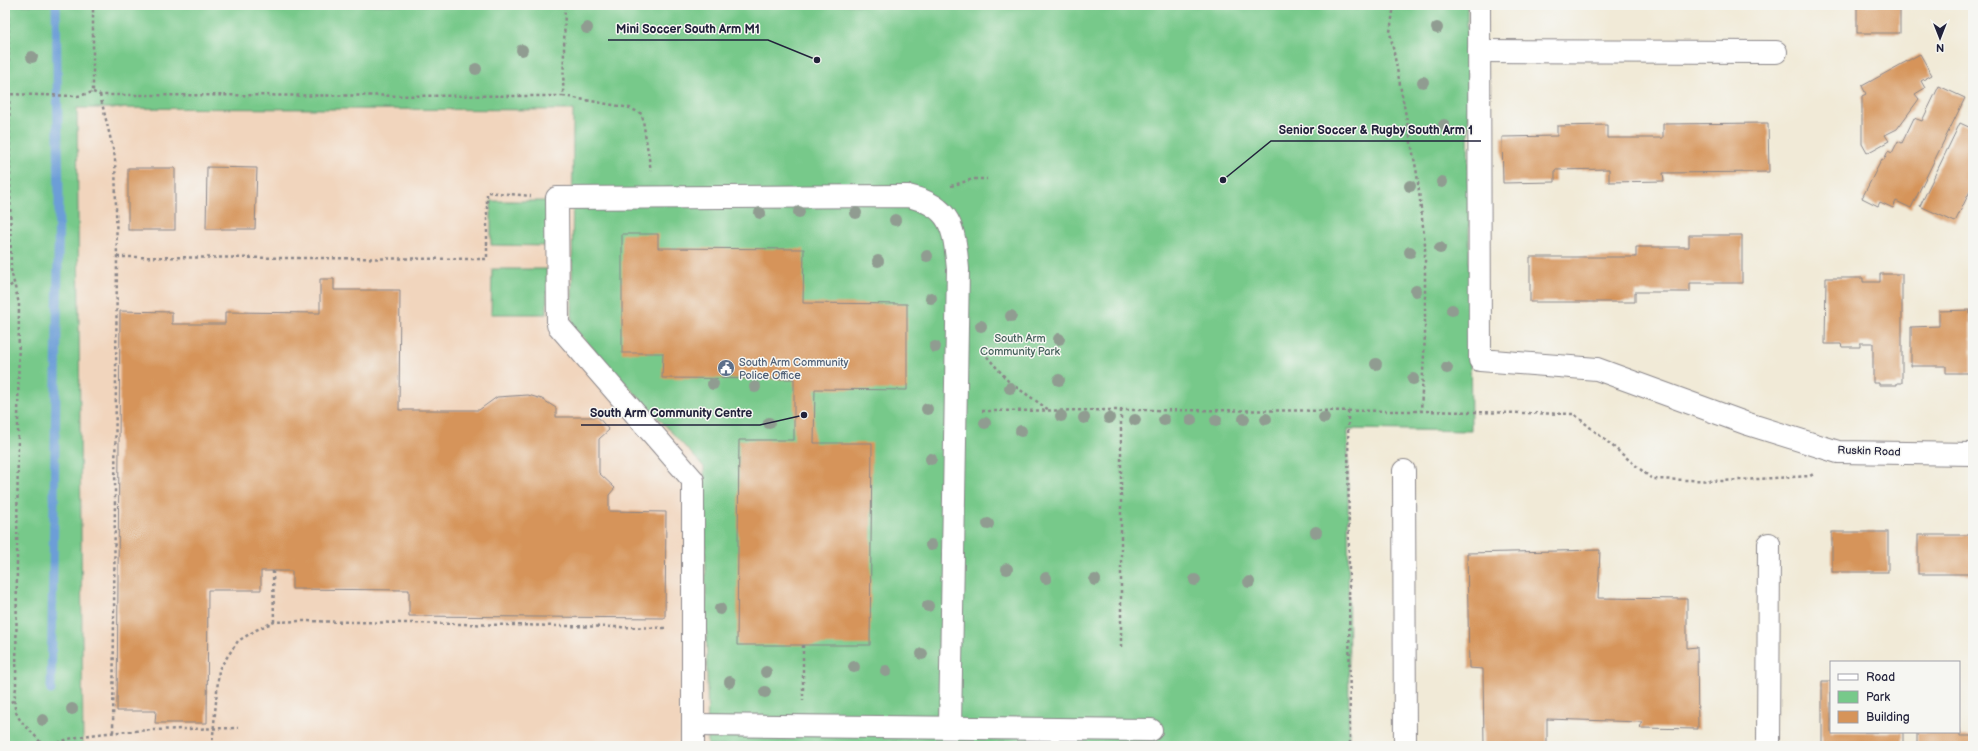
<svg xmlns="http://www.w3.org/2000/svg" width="1978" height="751" viewBox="0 0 1978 751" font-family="'Balsamiq Sans',sans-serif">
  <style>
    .built { fill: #f1d5bd }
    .green { fill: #77c98a; stroke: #4c7662 }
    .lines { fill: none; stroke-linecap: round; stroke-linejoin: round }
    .stream { stroke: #6c9ed7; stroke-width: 9 }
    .building { fill: #d6945a }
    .minor-casing { stroke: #8a8689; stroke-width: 24 }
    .path { stroke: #8a8689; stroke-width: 2.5; stroke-dasharray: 3 3; stroke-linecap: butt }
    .minor { stroke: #fff; stroke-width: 22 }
    .tree { fill: #909c91 }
    .labels { text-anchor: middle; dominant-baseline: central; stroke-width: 3; stroke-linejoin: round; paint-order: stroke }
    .park-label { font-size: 11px; fill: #405c57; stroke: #f6f6f2 }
    .service-label { font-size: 11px; fill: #4e5e75; stroke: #f6f6f2; text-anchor: start }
    .street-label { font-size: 11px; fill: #22223b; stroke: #f6f6f2 }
    .leader { fill: none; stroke: #22223b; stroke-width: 1.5 }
    .callout-dot { fill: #22223b; stroke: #f6f6f2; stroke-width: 1.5 }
    .callout-label { font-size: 12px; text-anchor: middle; font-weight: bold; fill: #22223b; stroke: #f6f6f2; stroke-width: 3; stroke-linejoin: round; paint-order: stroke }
  </style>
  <rect width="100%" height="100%" fill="#f6f6f2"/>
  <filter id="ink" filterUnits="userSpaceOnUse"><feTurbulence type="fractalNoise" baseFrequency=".025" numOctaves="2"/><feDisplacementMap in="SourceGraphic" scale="8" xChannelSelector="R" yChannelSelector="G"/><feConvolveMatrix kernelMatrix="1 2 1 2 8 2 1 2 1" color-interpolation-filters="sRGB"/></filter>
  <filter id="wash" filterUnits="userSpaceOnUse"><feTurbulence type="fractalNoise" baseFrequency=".012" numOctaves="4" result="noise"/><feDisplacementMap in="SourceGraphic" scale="16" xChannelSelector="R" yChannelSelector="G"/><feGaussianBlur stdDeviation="0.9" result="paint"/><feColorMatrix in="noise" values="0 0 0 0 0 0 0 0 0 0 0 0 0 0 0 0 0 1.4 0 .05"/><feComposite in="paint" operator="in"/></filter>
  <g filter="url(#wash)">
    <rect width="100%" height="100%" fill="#f1ead7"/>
    <path class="built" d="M 77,108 L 573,110 L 572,326 L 704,467 L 708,746 L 83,746 Z"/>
    <g class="green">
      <path d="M 5,5 L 1467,5 L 1471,431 L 1348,429 L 1349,746 L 708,746 L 704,467 L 572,326 L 573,110 L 77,108 L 83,746 L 5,746 Z"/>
      <path d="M 491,201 L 547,201 L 547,246 L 491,245 Z"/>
      <path d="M 492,269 L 547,269 L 547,314 L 491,314 Z"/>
    </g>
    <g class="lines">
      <path class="stream" d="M 51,690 L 59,200 L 56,5"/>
    </g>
    <g id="blocks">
      <g class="building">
        <rect x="1857" y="5" width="43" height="28"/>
        <path d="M 1920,54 L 1932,75 L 1921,81 L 1925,88 L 1915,94 L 1919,99 L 1897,129 L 1885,135 L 1889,141 L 1867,153 L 1862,144 L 1862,96 L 1866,94 L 1862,86 Z"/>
        <path d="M 1939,86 L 1965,98 L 1911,208 L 1896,201 L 1893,208 L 1880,202 L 1878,206 L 1862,198 L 1882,159 L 1884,160 L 1888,151 L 1892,153 L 1898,141 L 1902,143 L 1914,118 L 1922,121 Z"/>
        <path d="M 1768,123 L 1769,172 L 1663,173 L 1664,181 L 1609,182 L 1609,169 L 1555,170 L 1555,182 L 1503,183 L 1502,137 L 1557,136 L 1557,126 L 1607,125 L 1607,138 L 1663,138 L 1663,124 Z"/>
        <path d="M 1960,123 L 1973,129 L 1973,176 L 1971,181 L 1973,185 L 1955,222 L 1920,206 Z"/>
        <path d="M 207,167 L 257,168 L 255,229 L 206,229 Z"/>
        <rect x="128" y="168" width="47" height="62"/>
        <path d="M 622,234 L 658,234 L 658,248 L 804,249 L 803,303 L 907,304 L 907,390 L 815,389 L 814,443 L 872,443 L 870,645 L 737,645 L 739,440 L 794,440 L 794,379 L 662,378 L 663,353 L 622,353 Z"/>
        <path d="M 1689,235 L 1742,235 L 1742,283 L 1690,283 L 1690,292 L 1635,292 L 1635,302 L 1530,302 L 1530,257 L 1636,257 L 1636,247 L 1689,247 Z"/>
        <path d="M 1880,274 L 1902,274 L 1902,383 L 1897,383 L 1897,385 L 1879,385 L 1879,383 L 1873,383 L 1873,343 L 1860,343 L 1860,347 L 1842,347 L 1841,344 L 1825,344 L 1826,278 L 1863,278 L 1863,282 L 1880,282 Z"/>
        <path d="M 320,279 L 334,279 L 334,290 L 400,290 L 399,410 L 479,410 L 497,397 L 528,395 L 542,399 L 556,408 L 556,417 L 598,417 L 609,430 L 599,439 L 599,473 L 615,488 L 609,495 L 609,511 L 666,512 L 665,618 L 409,616 L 409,590 L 292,589 L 292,571 L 261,571 L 261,590 L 208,590 L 207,723 L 155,723 L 156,711 L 117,711 L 120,311 L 172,312 L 172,324 L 225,324 L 225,312 L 320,313 Z"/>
        <path d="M 1970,310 L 1971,373 L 1946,373 L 1946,366 L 1911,366 L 1911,327 L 1939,326 L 1939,311 Z"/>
        <rect x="1832" y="532" width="56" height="40"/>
        <rect x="1918" y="535" width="55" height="39"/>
        <path d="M 1600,550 L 1598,598 L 1687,599 L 1687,648 L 1697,647 L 1698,729 L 1640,728 L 1642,722 L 1547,719 L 1547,746 L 1484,746 L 1483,669 L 1469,668 L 1467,553 Z"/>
        <path d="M 1822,681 L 1831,681 L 1831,732 L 1903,732 L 1903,746 L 1822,746 Z"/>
        <path d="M 1917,732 L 1960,732 L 1960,736 L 1973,736 L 1973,746 L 1917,746 Z"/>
      </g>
    </g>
  </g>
  <g filter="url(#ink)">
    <use href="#blocks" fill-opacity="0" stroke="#8a8689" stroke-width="1"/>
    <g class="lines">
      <g class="minor-casing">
        <g id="minor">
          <path d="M 1479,5 L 1480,360 L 1597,369 L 1745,423 L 1838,452 L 1973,454"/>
          <path d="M 1479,51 L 1776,52"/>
          <path d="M 1404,471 L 1405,746"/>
          <path d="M 693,725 L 1151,730"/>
          <path d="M 693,746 L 693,480 L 558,325 L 557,198 L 908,196 C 953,206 954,230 958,269 L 950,727"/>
          <path d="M 1768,746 L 1769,544"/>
        </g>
      </g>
      <g class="path">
        <path d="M 8,5 L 11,270 L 19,304 L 16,688 C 9,722 27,722 43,746"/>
        <path d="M 1394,5 L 1390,32 L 1417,174 L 1425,244 L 1425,335 L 1421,411"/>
        <path d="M 93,92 L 100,95 L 563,96 L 565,5"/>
        <path d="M 5,94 L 78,96 L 93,92 L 93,5"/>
        <path d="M 100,95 L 115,157 L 117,257 L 113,733"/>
        <path d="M 563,96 L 630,108 L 642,114 L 651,171"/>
        <path d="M 951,186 L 973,179 L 987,179"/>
        <path d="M 117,257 L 487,259 L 487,192 L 531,196"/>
        <path d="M 5,290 L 14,283"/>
        <path d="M 983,352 L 1009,382 L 1049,410"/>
        <path d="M 1121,410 L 1121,648"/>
        <path d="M 982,411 L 1121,410 L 1421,411 L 1574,414 L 1652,479 L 1722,481 L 1810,476 L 1815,473"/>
        <path d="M 1348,411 L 1350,746"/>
        <path d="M 273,571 L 274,622"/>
        <path d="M 803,645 L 803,700"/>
        <path d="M 5,704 L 13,701"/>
        <path d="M 53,746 C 72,728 206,729 238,728"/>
        <path d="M 212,746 L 219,669 L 238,641 L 256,630 L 274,622 L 302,621 L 668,628"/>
      </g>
      <use href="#minor" class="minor"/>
    </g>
    <g class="tree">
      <circle cx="587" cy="28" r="6"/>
      <circle cx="1437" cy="28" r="6"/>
      <circle cx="522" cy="50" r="6"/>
      <circle cx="32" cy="57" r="6"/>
      <circle cx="476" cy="69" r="6"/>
      <circle cx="1423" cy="82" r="6"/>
      <circle cx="1444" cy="125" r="6"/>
      <circle cx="1442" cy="182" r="6"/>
      <circle cx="1410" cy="186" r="6"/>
      <circle cx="799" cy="212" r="6"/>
      <circle cx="760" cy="213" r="6"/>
      <circle cx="856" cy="213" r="6"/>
      <circle cx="895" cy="220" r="6"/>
      <circle cx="1440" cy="248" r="6"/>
      <circle cx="1410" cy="252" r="6"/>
      <circle cx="927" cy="256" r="6"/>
      <circle cx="878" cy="261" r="6"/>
      <circle cx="1416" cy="291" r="6"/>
      <circle cx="931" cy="298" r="6"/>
      <circle cx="1452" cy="310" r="6"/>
      <circle cx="1011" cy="316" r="6"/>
      <circle cx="981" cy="326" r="6"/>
      <circle cx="1059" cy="339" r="6"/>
      <circle cx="935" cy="347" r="6"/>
      <circle cx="1376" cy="364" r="6"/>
      <circle cx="1447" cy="368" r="6"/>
      <circle cx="1413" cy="379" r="6"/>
      <circle cx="1059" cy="380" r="6"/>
      <circle cx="713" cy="384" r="6"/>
      <circle cx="755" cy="387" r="6"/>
      <circle cx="1010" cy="388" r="6"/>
      <circle cx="927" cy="409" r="6"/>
      <circle cx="1061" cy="416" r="6"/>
      <circle cx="1084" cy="418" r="6"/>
      <circle cx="1109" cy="418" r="6"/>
      <circle cx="1324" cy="418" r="6"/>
      <circle cx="1244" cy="419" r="6"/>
      <circle cx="1266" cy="419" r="6"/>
      <circle cx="1135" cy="420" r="6"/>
      <circle cx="1164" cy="420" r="6"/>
      <circle cx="1191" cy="420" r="6"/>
      <circle cx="1216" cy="420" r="6"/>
      <circle cx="769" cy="423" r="6"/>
      <circle cx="985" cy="423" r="6"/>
      <circle cx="1021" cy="431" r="6"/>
      <circle cx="931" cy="459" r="6"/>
      <circle cx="988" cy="524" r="6"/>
      <circle cx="1316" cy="532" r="6"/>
      <circle cx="931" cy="545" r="6"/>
      <circle cx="1007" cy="569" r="6"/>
      <circle cx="1046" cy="578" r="6"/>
      <circle cx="1095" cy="580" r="6"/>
      <circle cx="1195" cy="580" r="6"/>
      <circle cx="1249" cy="582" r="6"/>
      <circle cx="928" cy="606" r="6"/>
      <circle cx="720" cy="609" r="6"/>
      <circle cx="922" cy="654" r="6"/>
      <circle cx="854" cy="667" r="6"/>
      <circle cx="886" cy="671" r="6"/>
      <circle cx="766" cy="672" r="6"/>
      <circle cx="730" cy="682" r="6"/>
      <circle cx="765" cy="692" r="6"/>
      <circle cx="72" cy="709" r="6"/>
      <circle cx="43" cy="720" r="6"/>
    </g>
  </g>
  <defs>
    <g id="civic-disc" transform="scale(0.9)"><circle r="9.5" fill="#5c6f8a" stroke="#f6f6f2"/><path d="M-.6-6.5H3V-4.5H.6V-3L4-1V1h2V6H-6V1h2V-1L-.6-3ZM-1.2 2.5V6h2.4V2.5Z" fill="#fff"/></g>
  </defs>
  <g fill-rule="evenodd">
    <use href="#civic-disc" x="726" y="368"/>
  </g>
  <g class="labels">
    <g class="park-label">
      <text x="1020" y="338">South Arm<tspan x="1020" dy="13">Community Park</tspan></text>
    </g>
    <g class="service-label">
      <text x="739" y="362">South Arm Community<tspan x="739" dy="13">Police Office</tspan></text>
    </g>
    <g class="street-label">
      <text transform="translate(1869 451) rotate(2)">Ruskin Road</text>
    </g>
  </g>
  <path class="leader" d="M817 60L768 40H608M1223 180L1271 141H1481M804 415L760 425H581"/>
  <g class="callout-dot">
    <circle cx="817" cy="60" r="4"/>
    <circle cx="1223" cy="180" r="4"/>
    <circle cx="804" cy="415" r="4"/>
  </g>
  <g class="callout-label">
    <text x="688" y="33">Mini Soccer South Arm M1</text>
    <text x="1376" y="134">Senior Soccer &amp; Rugby South Arm 1</text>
    <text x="671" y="417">South Arm Community Centre</text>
  </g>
  <rect width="1978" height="751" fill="none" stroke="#f6f6f2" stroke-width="20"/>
  <rect x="1830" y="661" width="130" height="72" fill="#f6f6f2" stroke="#a1a1a9"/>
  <rect x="1838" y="674" width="20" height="6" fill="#ffffff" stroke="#a1a1a9"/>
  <text x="1866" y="681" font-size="12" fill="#22223b">Road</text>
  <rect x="1838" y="691" width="20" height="12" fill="#77c98a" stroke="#a1a1a9"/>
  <text x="1866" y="701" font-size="12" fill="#22223b">Park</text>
  <rect x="1838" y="711" width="20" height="12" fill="#d6945a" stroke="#a1a1a9"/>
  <text x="1866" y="721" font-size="12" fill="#22223b">Building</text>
  <g transform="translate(1940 38) rotate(180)" stroke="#f6f6f2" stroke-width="3" paint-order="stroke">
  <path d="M0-3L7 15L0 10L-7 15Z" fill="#22223b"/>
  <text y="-6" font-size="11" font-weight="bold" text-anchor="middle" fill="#22223b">N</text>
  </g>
</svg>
